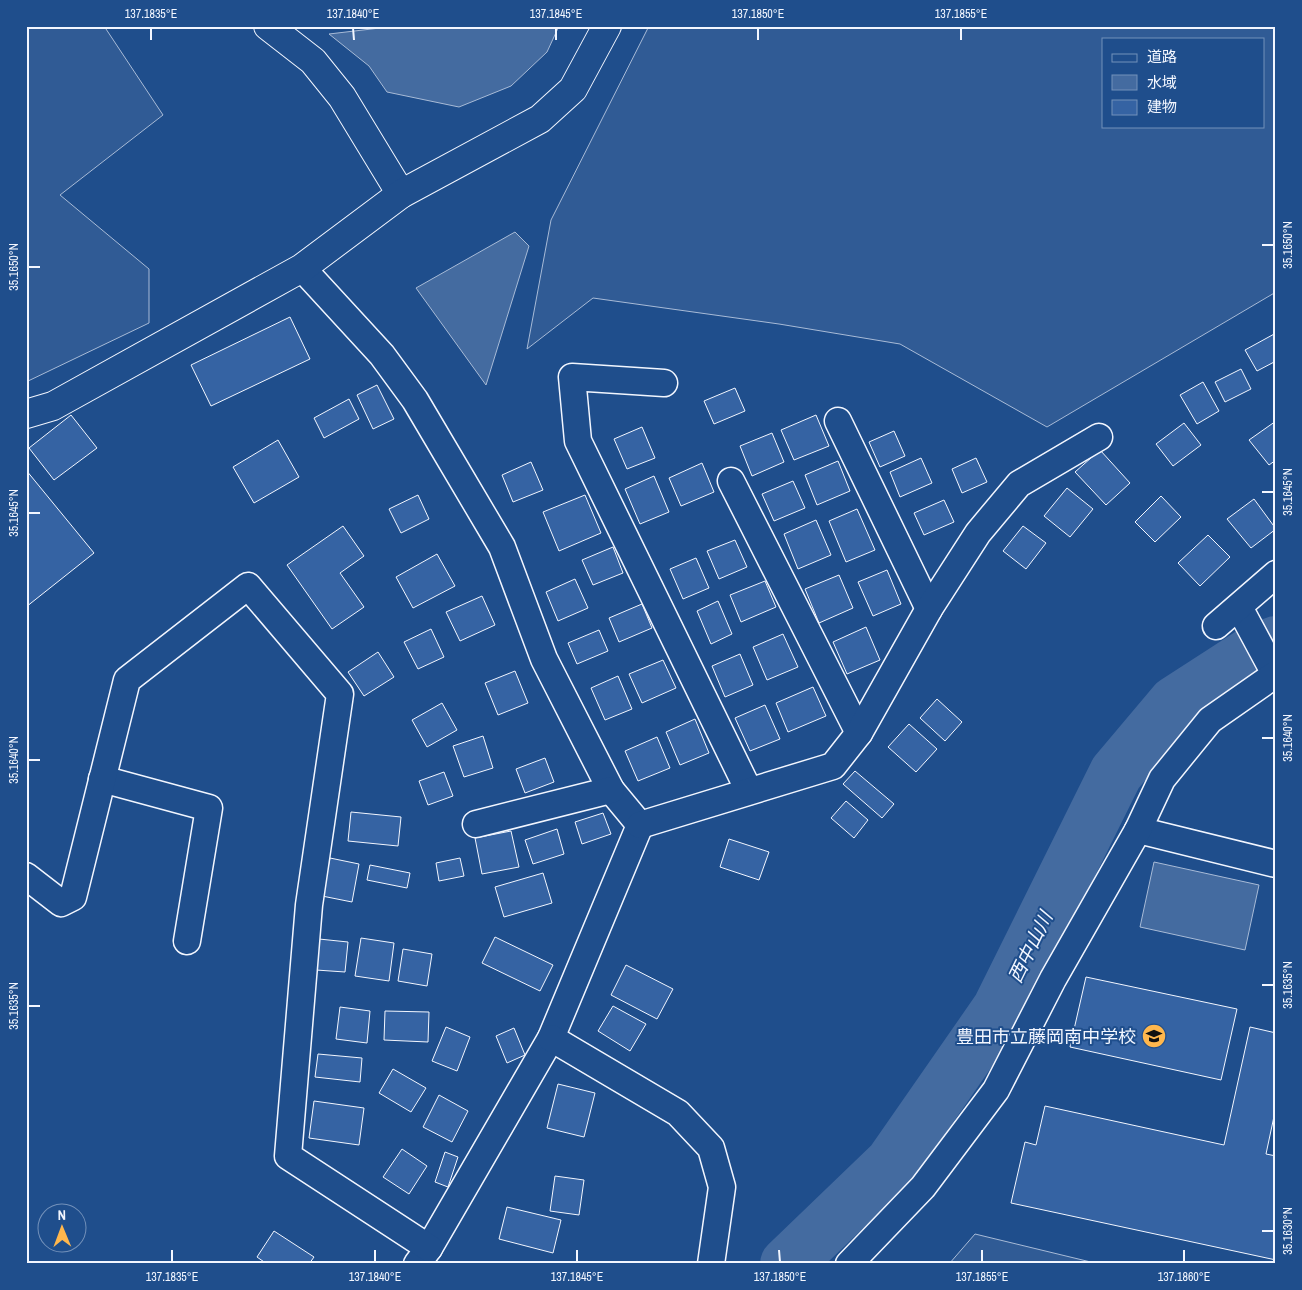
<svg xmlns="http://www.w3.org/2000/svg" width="1302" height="1290" viewBox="0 0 1302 1290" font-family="'Archivo Narrow','Noto Sans JP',sans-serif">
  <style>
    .built { fill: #305b95; stroke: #a8bbd7; fill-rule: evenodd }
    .water { fill: #446ba0; stroke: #a8bbd7 }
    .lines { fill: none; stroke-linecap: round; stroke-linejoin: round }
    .river { stroke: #446ba0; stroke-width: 54 }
    .building { fill: #3563a3; stroke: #f2f6ff }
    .street-casing { stroke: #f2f6ff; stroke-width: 29 }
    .secondary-casing { stroke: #f2f6ff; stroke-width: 30 }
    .street { stroke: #1f4e8c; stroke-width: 26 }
    .secondary { stroke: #1f4e8c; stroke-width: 28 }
    .ticks { fill: none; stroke: #f2f6ff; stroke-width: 2 }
    .labels { text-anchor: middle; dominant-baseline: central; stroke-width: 4; stroke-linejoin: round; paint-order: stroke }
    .poi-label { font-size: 18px; fill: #f2f6ff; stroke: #1f4e8c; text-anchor: end }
    .water-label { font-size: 19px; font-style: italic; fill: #f2f6ff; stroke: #1f4e8c }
    .neatline { fill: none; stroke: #f2f6ff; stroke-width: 2 }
    .ticks-label { font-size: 12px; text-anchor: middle; fill: #f2f6ff }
  </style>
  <rect width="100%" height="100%" fill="#1f4e8c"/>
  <g class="built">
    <path d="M 26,26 L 104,26 L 163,115 L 60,195 L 149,269 L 149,323 L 26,382 Z"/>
    <path d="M 649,26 L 1276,26 L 1276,292 L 1047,427 L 900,344 L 779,324 L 593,298 L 527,349 L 551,220 ZM 1103,39 L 1263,39 L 1263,126 L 1103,126 Z"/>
    <path d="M 975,1234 L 1099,1264 L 949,1264 Z"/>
  </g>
  <g class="water">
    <path d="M 397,26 L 559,26 L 547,52 L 511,86 L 459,107 L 387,92 L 369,66 L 329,34 Z"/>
    <path d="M 515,232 L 529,246 L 486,385 L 416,288 Z"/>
    <path d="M 1154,862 L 1259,885 L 1245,950 L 1140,927 Z"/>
  </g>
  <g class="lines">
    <path class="river" d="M 787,1264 L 892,1163 L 999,1009 L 1116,773 L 1175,703 L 1257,650 L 1276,643"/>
  </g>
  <g class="building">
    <path d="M 290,317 L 310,359 L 211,406 L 191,365 Z"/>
    <path d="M 1276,333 L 1276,361 L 1257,371 L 1245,350 Z"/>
    <path d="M 1241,369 L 1251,389 L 1225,402 L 1215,382 Z"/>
    <path d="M 1203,382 L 1219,411 L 1197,424 L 1180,395 Z"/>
    <path d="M 377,385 L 394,419 L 373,429 L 357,395 Z"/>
    <path d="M 735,388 L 745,411 L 714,424 L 704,401 Z"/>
    <path d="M 349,399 L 359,419 L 324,438 L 314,418 Z"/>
    <path d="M 71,415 L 97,448 L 54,480 L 29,448 Z"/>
    <path d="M 816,415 L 829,446 L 794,460 L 781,430 Z"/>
    <path d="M 1276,421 L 1276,460 L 1269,465 L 1249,440 Z"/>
    <path d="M 1184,423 L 1201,445 L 1173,466 L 1156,444 Z"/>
    <path d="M 642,427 L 655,458 L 627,469 L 614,439 Z"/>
    <path d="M 894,431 L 905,456 L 880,467 L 869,442 Z"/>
    <path d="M 772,433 L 784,462 L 752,476 L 740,446 Z"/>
    <path d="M 278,440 L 299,477 L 254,503 L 233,467 Z"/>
    <path d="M 1100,450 L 1130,483 L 1106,505 L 1075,472 Z"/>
    <path d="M 921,458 L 932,483 L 900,497 L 890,472 Z"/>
    <path d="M 976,458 L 987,482 L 962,493 L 952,469 Z"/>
    <path d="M 838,461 L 850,491 L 817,505 L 805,475 Z"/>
    <path d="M 531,462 L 543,490 L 513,502 L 502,475 Z"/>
    <path d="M 702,463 L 714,492 L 681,506 L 669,478 Z"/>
    <path d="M 26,470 L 94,553 L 26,607 Z"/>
    <path d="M 654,476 L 669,512 L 640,524 L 625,489 Z"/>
    <path d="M 793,481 L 805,508 L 774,521 L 762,494 Z"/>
    <path d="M 1067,488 L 1093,509 L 1070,537 L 1044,516 Z"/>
    <path d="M 418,495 L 429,519 L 401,533 L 389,509 Z"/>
    <path d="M 585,495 L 601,533 L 559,551 L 543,512 Z"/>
    <path d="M 1161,496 L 1181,517 L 1155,542 L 1135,522 Z"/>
    <path d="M 1254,499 L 1276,529 L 1251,548 L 1227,519 Z"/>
    <path d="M 944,500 L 954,522 L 924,535 L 914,513 Z"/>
    <path d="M 857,509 L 875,550 L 846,562 L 829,521 Z"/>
    <path d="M 816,520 L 831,555 L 798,569 L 784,534 Z"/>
    <path d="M 343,526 L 364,556 L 340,573 L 364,607 L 332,629 L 287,565 Z"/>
    <path d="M 1023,526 L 1046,543 L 1026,569 L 1003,551 Z"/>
    <path d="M 1208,535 L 1230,557 L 1200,586 L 1178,563 Z"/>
    <path d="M 735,540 L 747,567 L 719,579 L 707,551 Z"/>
    <path d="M 613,547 L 623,573 L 593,585 L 582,560 Z"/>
    <path d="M 437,554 L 455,586 L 413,608 L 396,577 Z"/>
    <path d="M 696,558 L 709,588 L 683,599 L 670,569 Z"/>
    <path d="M 887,570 L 901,604 L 873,616 L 858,582 Z"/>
    <path d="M 839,575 L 853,608 L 819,623 L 805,589 Z"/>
    <path d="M 575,579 L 588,608 L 558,621 L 546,592 Z"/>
    <path d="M 765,581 L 776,607 L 741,622 L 730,595 Z"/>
    <path d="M 482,596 L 495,625 L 460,641 L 446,612 Z"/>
    <path d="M 718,601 L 732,634 L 711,644 L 697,611 Z"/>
    <path d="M 642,604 L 652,628 L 619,642 L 609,618 Z"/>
    <path d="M 866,627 L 880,660 L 847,674 L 833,642 Z"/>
    <path d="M 431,629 L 444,657 L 418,669 L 404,642 Z"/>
    <path d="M 599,630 L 608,651 L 577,664 L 568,643 Z"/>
    <path d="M 783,634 L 798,667 L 767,680 L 753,647 Z"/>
    <path d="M 378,652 L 394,677 L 364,696 L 348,672 Z"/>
    <path d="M 740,654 L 753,685 L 725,697 L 712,666 Z"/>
    <path d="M 663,660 L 676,688 L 642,703 L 629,674 Z"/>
    <path d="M 515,671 L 528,703 L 498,715 L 485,683 Z"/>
    <path d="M 618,676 L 632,709 L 605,720 L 591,688 Z"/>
    <path d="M 813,687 L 826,716 L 788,732 L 776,703 Z"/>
    <path d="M 937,699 L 962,722 L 945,741 L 920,718 Z"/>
    <path d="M 442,703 L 457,730 L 427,747 L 412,720 Z"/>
    <path d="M 765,705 L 780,739 L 750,751 L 735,718 Z"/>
    <path d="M 695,719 L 709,753 L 680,765 L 666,732 Z"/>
    <path d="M 909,724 L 937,749 L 916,772 L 888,747 Z"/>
    <path d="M 483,736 L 493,768 L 464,777 L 453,746 Z"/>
    <path d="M 657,737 L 670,768 L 638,781 L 625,751 Z"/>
    <path d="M 545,758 L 554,782 L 525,793 L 516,769 Z"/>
    <path d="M 855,771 L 894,804 L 882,818 L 843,784 Z"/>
    <path d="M 444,772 L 453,796 L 428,805 L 419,781 Z"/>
    <path d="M 846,801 L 868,820 L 854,838 L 831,818 Z"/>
    <path d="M 351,812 L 401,817 L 398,846 L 348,841 Z"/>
    <path d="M 603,813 L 611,834 L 582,844 L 575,822 Z"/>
    <path d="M 557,829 L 564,854 L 533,864 L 525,840 Z"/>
    <path d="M 511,831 L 519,867 L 482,874 L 475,838 Z"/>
    <path d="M 729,839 L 769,852 L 759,880 L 720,867 Z"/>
    <path d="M 330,858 L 359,864 L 352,902 L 322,896 Z"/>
    <path d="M 460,858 L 464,876 L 439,881 L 436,863 Z"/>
    <path d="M 370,865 L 410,873 L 407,888 L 367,880 Z"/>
    <path d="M 543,873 L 552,903 L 504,917 L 495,887 Z"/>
    <path d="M 495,937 L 553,965 L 540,991 L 482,963 Z"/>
    <path d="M 361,938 L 394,943 L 389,981 L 355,976 Z"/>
    <path d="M 319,939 L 348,942 L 345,972 L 316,970 Z"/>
    <path d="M 403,949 L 432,954 L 427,986 L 398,981 Z"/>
    <path d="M 626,965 L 673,989 L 657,1019 L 611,995 Z"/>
    <path d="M 1086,977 L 1237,1009 L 1221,1080 L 1070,1047 Z"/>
    <path d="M 613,1006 L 646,1024 L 630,1051 L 598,1031 Z"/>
    <path d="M 340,1007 L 370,1011 L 367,1043 L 336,1039 Z"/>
    <path d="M 385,1011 L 429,1012 L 428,1042 L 384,1040 Z"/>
    <path d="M 446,1027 L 470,1037 L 457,1071 L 432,1061 Z"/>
    <path d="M 1250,1027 L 1276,1033 L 1276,1107 L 1266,1154 L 1276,1156 L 1276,1260 L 1011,1203 L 1025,1142 L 1036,1145 L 1045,1106 L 1224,1145 Z"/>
    <path d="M 514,1028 L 525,1055 L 507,1063 L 496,1036 Z"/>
    <path d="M 318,1054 L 362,1058 L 360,1082 L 315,1077 Z"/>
    <path d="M 393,1069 L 426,1088 L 411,1112 L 379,1093 Z"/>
    <path d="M 558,1084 L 595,1093 L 584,1137 L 547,1128 Z"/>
    <path d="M 439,1095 L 468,1111 L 452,1142 L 423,1127 Z"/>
    <path d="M 314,1101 L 364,1108 L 359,1145 L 309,1138 Z"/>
    <path d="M 402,1149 L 427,1166 L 409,1194 L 383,1177 Z"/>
    <path d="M 445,1152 L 458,1157 L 448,1187 L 435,1182 Z"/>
    <path d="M 555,1176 L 584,1180 L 579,1215 L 550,1211 Z"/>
    <path d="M 507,1207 L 561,1220 L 553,1253 L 499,1239 Z"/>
    <path d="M 274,1231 L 314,1257 L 309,1264 L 267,1264 L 257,1257 Z"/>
  </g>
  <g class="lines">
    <g class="street-casing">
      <g id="street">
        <path d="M 302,268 L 382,355 L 415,400 L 502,547 L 544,659 L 611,790 L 640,825 L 551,1038 L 429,1248 L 417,1264"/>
        <path d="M 664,383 L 572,377 L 578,441 L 749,791"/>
        <path d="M 838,421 L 929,609"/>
        <path d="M 731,481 L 859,733"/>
        <path d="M 1239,607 L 1275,674"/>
        <path d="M 1216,626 L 1276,574"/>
        <path d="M 102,779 L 209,808 L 187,941"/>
        <path d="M 476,824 L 611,790"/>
        <path d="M 640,825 L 833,766 L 859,733 L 929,609 L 978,533 L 1019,484 L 1099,437"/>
        <path d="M 1138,830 L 1276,864"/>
        <path d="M 26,876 L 61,903 L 73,897 L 127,680 L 248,586 L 340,694 L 309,905 L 288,1156 L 429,1248"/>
        <path d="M 551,1038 L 678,1113 L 711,1148 L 722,1187 L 711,1264"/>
        <path d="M 849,1264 L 923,1187 L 996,1090 L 1053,979 L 1138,830 L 1162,779 L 1210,720 L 1276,674"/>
      </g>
    </g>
    <g class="secondary-casing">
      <g id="secondary">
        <path d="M 268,26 L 313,61 L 342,97 L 401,194"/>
        <path d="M 26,414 L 53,406 L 302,268 L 401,194 L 540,119 L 573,89 L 607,26"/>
      </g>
    </g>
    <use href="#street" class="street"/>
    <use href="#secondary" class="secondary"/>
  </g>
  <path class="ticks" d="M 151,28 L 151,40M 353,28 L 354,40M 556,28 L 556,40M 758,28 L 758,40M 961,28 L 961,40M 1262,245 L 1274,245M 28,267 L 40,267M 1262,492 L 1274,492M 28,513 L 40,513M 1262,738 L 1274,738M 28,760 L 40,760M 1262,985 L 1274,985M 28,1006 L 40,1006M 1262,1231 L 1274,1231M 172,1250 L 172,1262M 375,1250 L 375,1262M 577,1250 L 577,1262M 779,1250 L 780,1262M 982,1250 L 982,1262M 1184,1250 L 1184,1262"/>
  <defs>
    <g id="school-disc" transform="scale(1.25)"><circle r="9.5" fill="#ffb74d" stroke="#1f4e8c"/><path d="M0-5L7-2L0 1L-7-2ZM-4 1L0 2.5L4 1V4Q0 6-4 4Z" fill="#111"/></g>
  </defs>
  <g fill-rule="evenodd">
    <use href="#school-disc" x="1154" y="1036"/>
  </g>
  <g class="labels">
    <g class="poi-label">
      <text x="1136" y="1036">豊田市立藤岡南中学校</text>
    </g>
    <g class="water-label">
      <text transform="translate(1030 947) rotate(-64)">西中山川</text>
    </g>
  </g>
  <rect width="1302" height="1290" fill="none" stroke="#1f4e8c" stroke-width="55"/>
  <rect x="1102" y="38" width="162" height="90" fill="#1f4e8c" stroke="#7391ba"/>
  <rect x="1112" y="54" width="25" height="8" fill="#1f4e8c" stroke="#7391ba"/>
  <text x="1147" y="62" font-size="15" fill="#f2f6ff">道路</text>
  <rect x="1112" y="75" width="25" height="15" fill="#446ba0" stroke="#7391ba"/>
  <text x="1147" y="88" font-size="15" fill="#f2f6ff">水域</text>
  <rect x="1112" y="100" width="25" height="15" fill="#3563a3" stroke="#7391ba"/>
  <text x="1147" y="112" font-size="15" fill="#f2f6ff">建物</text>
  <g transform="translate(62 1228) rotate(359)"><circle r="24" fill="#1f4e8c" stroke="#7391ba"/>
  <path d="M0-4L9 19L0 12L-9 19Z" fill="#ffb74d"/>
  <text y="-8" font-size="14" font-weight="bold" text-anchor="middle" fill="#f2f6ff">N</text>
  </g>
  <rect x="28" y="28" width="1246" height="1234" class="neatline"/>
  <g class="ticks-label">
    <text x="151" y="18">137.1835°E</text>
    <text x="353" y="18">137.1840°E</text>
    <text x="556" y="18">137.1845°E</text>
    <text x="758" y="18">137.1850°E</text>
    <text x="961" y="18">137.1855°E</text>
    <text transform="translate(1288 245) rotate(-90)" y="4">35.1650°N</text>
    <text transform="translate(14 267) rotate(-90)" y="4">35.1650°N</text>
    <text transform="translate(1288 492) rotate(-90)" y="4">35.1645°N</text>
    <text transform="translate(14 513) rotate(-90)" y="4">35.1645°N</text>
    <text transform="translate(1288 738) rotate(-90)" y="4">35.1640°N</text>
    <text transform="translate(14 760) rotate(-90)" y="4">35.1640°N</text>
    <text transform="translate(1288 985) rotate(-90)" y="4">35.1635°N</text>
    <text transform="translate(14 1006) rotate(-90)" y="4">35.1635°N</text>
    <text transform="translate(1288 1231) rotate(-90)" y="4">35.1630°N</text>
    <text x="172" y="1281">137.1835°E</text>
    <text x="375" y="1281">137.1840°E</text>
    <text x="577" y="1281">137.1845°E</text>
    <text x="780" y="1281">137.1850°E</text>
    <text x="982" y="1281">137.1855°E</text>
    <text x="1184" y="1281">137.1860°E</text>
  </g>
</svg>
